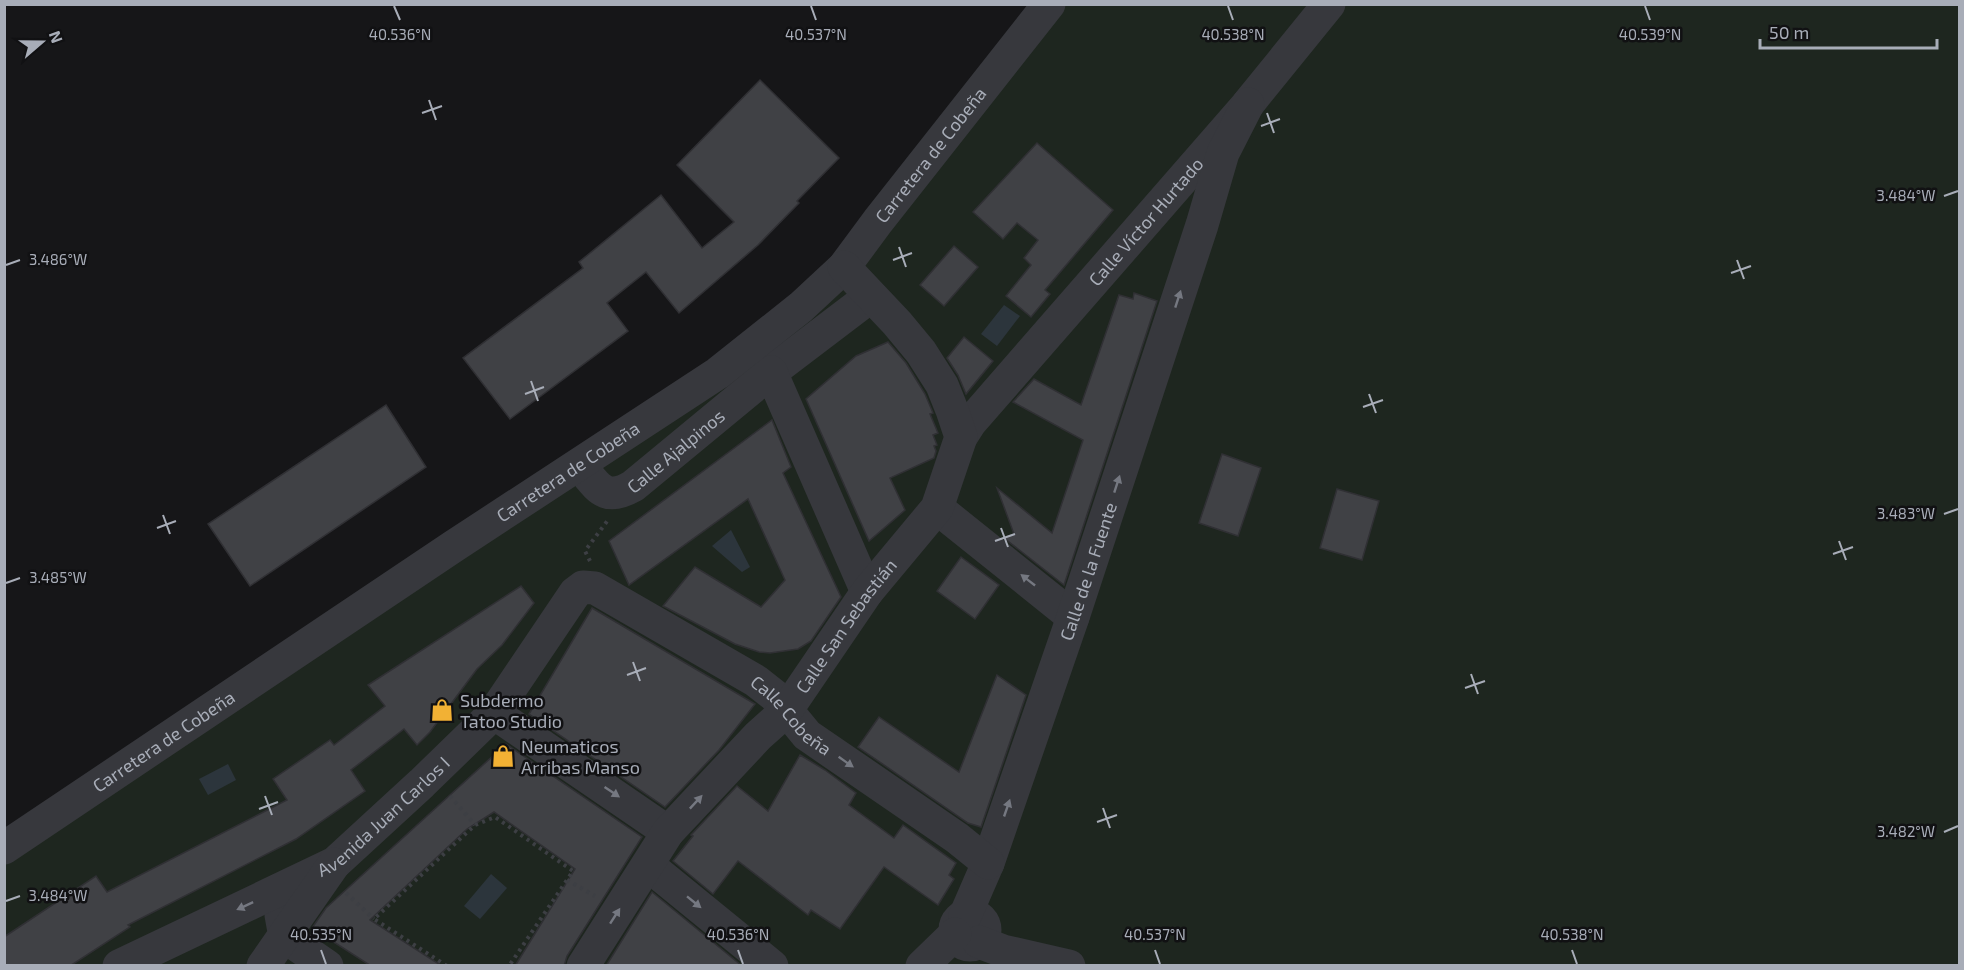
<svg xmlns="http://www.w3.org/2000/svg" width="1964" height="970" viewBox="0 0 1964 970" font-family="'Exo 2',sans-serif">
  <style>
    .green { fill: #1e261f }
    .water { fill: #2c353c }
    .building { fill: #404145; stroke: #303034; stroke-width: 1.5 }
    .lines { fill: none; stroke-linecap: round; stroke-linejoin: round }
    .path { stroke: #3d3f44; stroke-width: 4; stroke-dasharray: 3 4.5; stroke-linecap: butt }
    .minor { stroke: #37383d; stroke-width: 33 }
    .oneway { fill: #757881 }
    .ticks { fill: none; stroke: #a8adb8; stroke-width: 2 }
    .labels { text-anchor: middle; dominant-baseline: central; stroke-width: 5; stroke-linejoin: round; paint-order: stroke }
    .street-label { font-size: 18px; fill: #a8adb8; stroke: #111113 }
    .poi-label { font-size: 18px; fill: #a8adb8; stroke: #111113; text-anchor: start }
    .ticks-label { font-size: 15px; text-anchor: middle; fill: #a8adb8; stroke: #111113; stroke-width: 5; stroke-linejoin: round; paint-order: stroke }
  </style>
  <rect width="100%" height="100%" fill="#161618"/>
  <path class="green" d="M 1037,5 L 1959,5 L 1959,965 L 5,966 L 5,829 L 803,309 Z"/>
  <g class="water">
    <path d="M 1004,305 L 1020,316 L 997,346 L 981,334 Z"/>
    <path d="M 731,530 L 750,567 L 742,572 L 712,546 Z"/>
    <path d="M 228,764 L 236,780 L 208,795 L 199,779 Z"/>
    <path d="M 491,874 L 507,888 L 480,919 L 464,906 Z"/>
  </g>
  <g class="building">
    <path d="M 760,80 L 839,158 L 797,201 L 799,203 L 758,245 L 679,313 L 646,272 L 607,303 L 628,331 L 510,419 L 463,358 L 583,268 L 579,262 L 661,195 L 702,248 L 734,222 L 677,165 Z"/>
    <path d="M 1037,143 L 1113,210 L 1045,290 L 1050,294 L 1031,317 L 1006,296 L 1031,265 L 1024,258 L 1038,240 L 1017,223 L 1003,239 L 973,212 Z"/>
    <path d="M 954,246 L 978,267 L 944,306 L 920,285 Z"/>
    <path d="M 1134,293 L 1157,301 L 1064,585 L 1004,538 L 1014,534 L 997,488 L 1052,533 L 1083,440 L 1013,402 L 1034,379 L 1081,405 L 1119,295 L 1133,299 Z"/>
    <path d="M 964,337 L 993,361 L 966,394 L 958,375 L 947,358 Z"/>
    <path d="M 888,342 L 906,363 L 925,394 L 933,413 L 930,414 L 938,433 L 933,435 L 937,445 L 934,446 L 936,451 L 934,458 L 890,478 L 905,510 L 869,541 L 806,399 L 856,356 Z"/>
    <path d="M 386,405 L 426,467 L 250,586 L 208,524 Z"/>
    <path d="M 772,420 L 791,467 L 783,473 L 841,597 L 811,641 L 798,649 L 770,653 L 759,652 L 735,644 L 663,606 L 695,567 L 761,607 L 785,580 L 748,499 L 629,585 L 609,541 Z"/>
    <path d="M 1222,454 L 1261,468 L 1238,536 L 1199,523 Z"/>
    <path d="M 1337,489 L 1379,501 L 1362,560 L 1320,548 Z"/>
    <path d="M 961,557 L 999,585 L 975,619 L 937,591 Z"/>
    <path d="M 521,586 L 534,603 L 502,645 L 477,669 L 430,732 L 417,745 L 404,729 L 351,770 L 365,791 L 296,839 L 128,925 L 130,927 L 70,966 L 4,966 L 4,937 L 96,876 L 107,892 L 287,800 L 273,779 L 330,740 L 334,745 L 385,706 L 368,685 Z"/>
    <path d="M 592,608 L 755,704 L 719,750 L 665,807 L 529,714 Z"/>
    <path d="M 997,675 L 1026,695 L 981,827 L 968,823 L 858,747 L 879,717 L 959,772 Z"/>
    <path d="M 506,744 L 642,837 L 567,956 L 564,966 L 515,966 L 575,869 L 494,812 L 467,829 L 370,920 L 442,966 L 371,966 L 312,928 L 326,908 Z"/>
    <path d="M 800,755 L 825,770 L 856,793 L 849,805 L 894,838 L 903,825 L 956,863 L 949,875 L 954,879 L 938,905 L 884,867 L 840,929 L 811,910 L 808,915 L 738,861 L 713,894 L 673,861 L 693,836 L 691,835 L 737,786 L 768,811 Z"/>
    <path d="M 652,892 L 742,966 L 606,966 Z"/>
  </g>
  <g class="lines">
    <g class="path">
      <path d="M 590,561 L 585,551 L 608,520"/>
      <path d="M 450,796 L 475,825"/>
      <path d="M 567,880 L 595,896"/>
      <path d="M 346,893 L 374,919"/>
      <path d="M 447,966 L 374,919 L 475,825 L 495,817 L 573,871 L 509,966"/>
    </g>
    <g class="minor">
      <path d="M 771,372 L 871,296"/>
      <path id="s1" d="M 961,437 L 970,423 L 1248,104 L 1329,4"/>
      <path id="s2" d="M 579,465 C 598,486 603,503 633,486 L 771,372 L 867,592"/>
      <path d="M 937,508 L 1073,617"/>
      <path d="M 494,713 L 668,832"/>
      <path id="s3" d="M 4,848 L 454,546 L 718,373 L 801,307 L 844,267 L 878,221 L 1049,4"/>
      <path d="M 648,865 L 772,966"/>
      <path d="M 281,915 L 285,937 L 327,966"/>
      <circle cx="970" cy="930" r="15"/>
      <path id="s4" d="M 965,916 L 988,863 L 1073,617 L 1202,225 L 1223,153 L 1248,104"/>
      <path d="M 979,942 L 1003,951 L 1069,966"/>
      <path id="s5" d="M 119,966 L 335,863 L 422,783 L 494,713 L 575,593 L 583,587 L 595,588 L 756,681 L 775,696 L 807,735 L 957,838 L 988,863"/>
      <path d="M 263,966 L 334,864"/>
      <path id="s6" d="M 583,966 L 668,832 L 758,736 L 786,711 L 867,592 L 937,508 L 961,437 L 952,410 L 942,385 L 921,352 L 897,323 L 844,267"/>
      <path d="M 922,966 L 955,934"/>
    </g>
  </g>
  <defs><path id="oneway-solid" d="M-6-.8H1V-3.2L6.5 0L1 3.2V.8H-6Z" transform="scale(1.5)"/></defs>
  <g class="oneway">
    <use href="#oneway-solid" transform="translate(1178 299) rotate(-72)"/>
    <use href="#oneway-solid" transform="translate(1117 484) rotate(-72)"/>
    <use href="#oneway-solid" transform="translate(1028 580) rotate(-142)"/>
    <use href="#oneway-solid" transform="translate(846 762) rotate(35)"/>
    <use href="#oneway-solid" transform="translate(612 792) rotate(34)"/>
    <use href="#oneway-solid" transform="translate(696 802) rotate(-47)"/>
    <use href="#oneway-solid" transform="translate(1007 808) rotate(-71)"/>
    <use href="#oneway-solid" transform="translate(694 902) rotate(39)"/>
    <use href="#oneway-solid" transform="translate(245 906) rotate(155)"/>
    <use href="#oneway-solid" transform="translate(615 916) rotate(-57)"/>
  </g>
  <path class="ticks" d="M 394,6 L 400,20M 811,6 L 816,20M 1228,6 L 1233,20M 1645,6 L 1650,20M 429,100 L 436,120M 422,113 L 442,106M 1267,113 L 1274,133M 1261,126 L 1280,119M 1944,196 L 1958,191M 899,247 L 906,267M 893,260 L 912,253M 1737,260 L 1744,279M 6,265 L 20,260M 1731,273 L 1751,266M 531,381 L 538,401M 525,394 L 544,387M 1369,394 L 1376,413M 1363,407 L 1383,400M 1944,514 L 1958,509M 163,515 L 170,534M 157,528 L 176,521M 1001,528 L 1008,547M 995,541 L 1015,534M 1839,541 L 1846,560M 1833,554 L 1853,547M 6,583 L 20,578M 633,662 L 640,681M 1471,674 L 1478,694M 627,675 L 646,668M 1465,688 L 1485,681M 265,796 L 272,815M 1103,808 L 1110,828M 259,809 L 278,802M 1097,822 L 1117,815M 1944,832 L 1958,826M 6,901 L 20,896M 321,950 L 326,964M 738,950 L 743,964M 1155,950 L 1160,964M 1572,950 L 1577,964"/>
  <defs>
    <g id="shop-bare" transform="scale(1.8)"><path d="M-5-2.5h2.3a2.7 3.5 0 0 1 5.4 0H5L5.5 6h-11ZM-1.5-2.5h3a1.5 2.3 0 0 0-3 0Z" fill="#f2b134" stroke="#111113" stroke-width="2.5" paint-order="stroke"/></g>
  </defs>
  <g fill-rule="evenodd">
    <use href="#shop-bare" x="442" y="710"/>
    <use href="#shop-bare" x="503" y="756"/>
  </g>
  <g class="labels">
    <g class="street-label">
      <text stroke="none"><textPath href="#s3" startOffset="1164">Carretera de Cobeña</textPath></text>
      <text stroke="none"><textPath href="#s1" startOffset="284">Calle Víctor Hurtado</textPath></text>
      <text stroke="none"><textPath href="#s2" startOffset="122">Calle Ajalpinos</textPath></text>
      <text stroke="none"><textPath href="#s3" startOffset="678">Carretera de Cobeña</textPath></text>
      <text stroke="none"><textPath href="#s4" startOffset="366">Calle de la Fuente</textPath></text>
      <text stroke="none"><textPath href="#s6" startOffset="432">Calle San Sebastián</textPath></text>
      <text stroke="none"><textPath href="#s5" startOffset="860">Calle Cobeña</textPath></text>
      <text stroke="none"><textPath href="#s3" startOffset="192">Carretera de Cobeña</textPath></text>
      <text stroke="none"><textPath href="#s5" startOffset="306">Avenida Juan Carlos I</textPath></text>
    </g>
    <g class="poi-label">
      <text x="460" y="700">Subdermo<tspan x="460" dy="21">Tatoo Studio</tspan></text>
      <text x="521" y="746">Neumaticos<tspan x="521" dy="21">Arribas Manso</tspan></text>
    </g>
  </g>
  <g class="ticks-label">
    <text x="400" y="40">40.536°N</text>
    <text x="816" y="40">40.537°N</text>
    <text x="1233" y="40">40.538°N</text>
    <text x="1650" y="40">40.539°N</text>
    <text x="1906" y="201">3.484°W</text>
    <text x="58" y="265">3.486°W</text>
    <text x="1906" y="519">3.483°W</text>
    <text x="58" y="583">3.485°W</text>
    <text x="1906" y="837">3.482°W</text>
    <text x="58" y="901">3.484°W</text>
    <text x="321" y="940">40.535°N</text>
    <text x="738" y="940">40.536°N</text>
    <text x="1155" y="940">40.537°N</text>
    <text x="1572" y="940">40.538°N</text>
  </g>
  <rect width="1964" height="970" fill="none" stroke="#a8adb8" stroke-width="12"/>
  <g transform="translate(42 42) rotate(70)" stroke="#111113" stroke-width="4.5" paint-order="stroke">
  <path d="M0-4.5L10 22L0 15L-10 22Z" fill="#a8adb8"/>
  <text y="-9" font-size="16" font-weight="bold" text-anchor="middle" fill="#a8adb8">N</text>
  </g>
  <path d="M1760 39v9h177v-9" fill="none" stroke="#a8adb8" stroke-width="3"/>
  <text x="1769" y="39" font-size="18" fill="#a8adb8" stroke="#111113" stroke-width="4.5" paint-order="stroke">50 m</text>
</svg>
